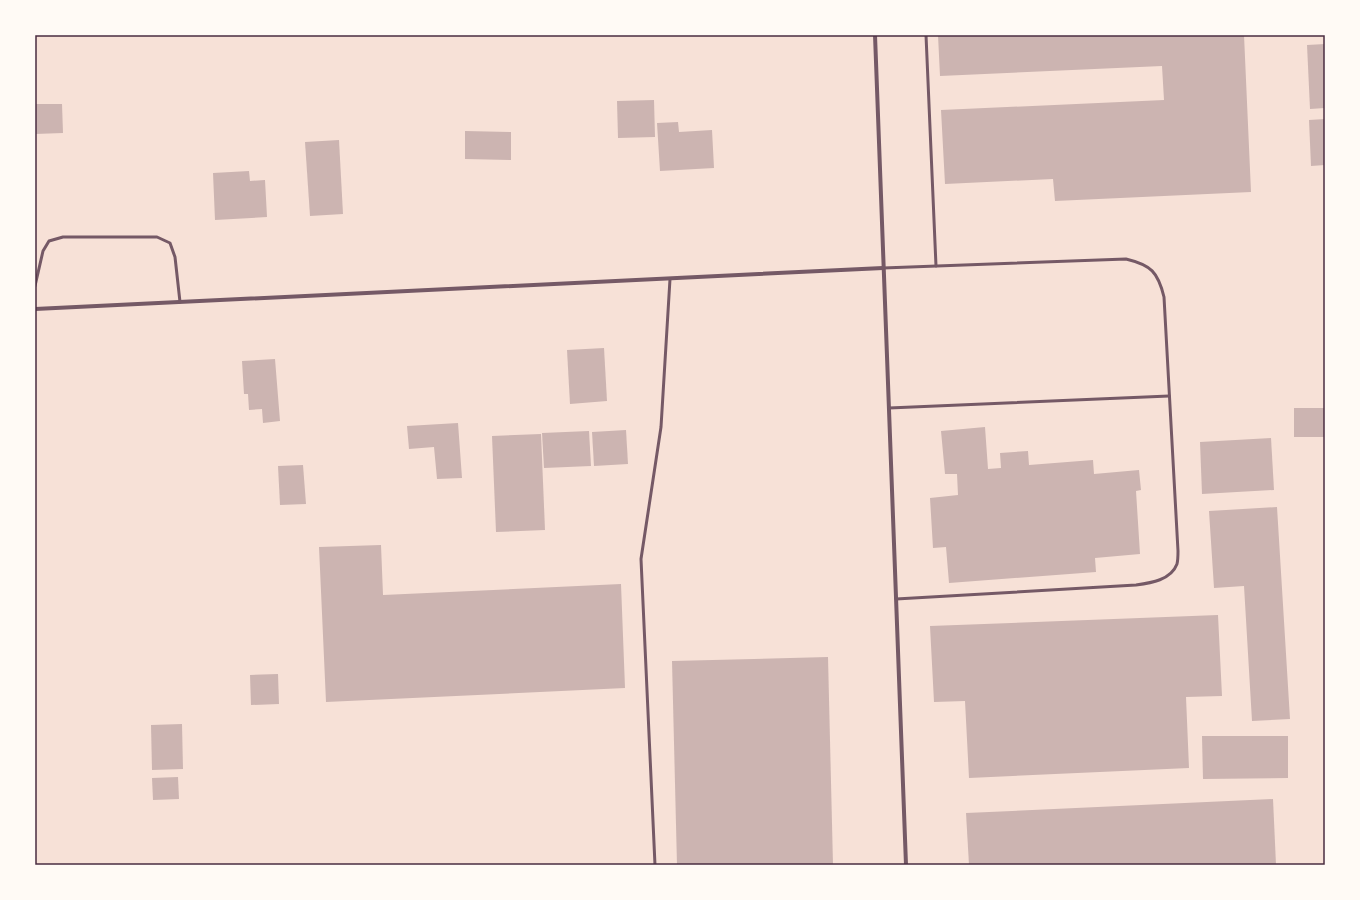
<svg xmlns="http://www.w3.org/2000/svg" width="1360" height="900" viewBox="0 0 1360 900" font-family="Literata,serif">
  <style>
    .building { fill: #ccb4b1 }
    .lines { fill: none; stroke-linecap: round; stroke-linejoin: round }
    .service { stroke: #755966; stroke-width: 3 }
    .minor { stroke: #755966; stroke-width: 4 }
    .neatline { fill: none; stroke: #4a2c40; stroke-width: 1.5 }
  </style>
  <rect width="100%" height="100%" fill="#f7e1d7"/>
  <g class="building">
    <path d="M 938,35 L 1244,35 L 1251,192 L 1055,201 L 1053,179 L 945,184 L 941,110 L 1164,100 L 1162,66 L 940,76 Z"/>
    <path d="M 1325,44 L 1325,108 L 1310,109 L 1307,45 Z"/>
    <path d="M 654,100 L 655,137 L 618,138 L 617,101 Z"/>
    <path d="M 35,104 L 62,104 L 63,133 L 35,134 Z"/>
    <path d="M 1325,119 L 1325,165 L 1311,166 L 1309,120 Z"/>
    <path d="M 678,122 L 679,132 L 712,130 L 714,168 L 660,171 L 657,123 Z"/>
    <path d="M 465,131 L 511,132 L 511,160 L 465,159 Z"/>
    <path d="M 339,140 L 343,214 L 310,216 L 305,142 Z"/>
    <path d="M 249,171 L 250,181 L 265,180 L 267,217 L 215,220 L 213,173 Z"/>
    <path d="M 604,348 L 607,401 L 570,404 L 567,350 Z"/>
    <path d="M 275,359 L 280,421 L 263,423 L 262,409 L 249,410 L 248,394 L 244,394 L 242,361 Z"/>
    <rect x="1294" y="408" width="31" height="29"/>
    <path d="M 458,423 L 462,478 L 437,479 L 434,447 L 409,449 L 407,426 Z"/>
    <path d="M 985,427 L 988,469 L 1001,468 L 1000,453 L 1028,451 L 1029,465 L 1093,460 L 1094,474 L 1139,470 L 1141,490 L 1136,491 L 1140,554 L 1095,558 L 1096,572 L 949,583 L 946,547 L 933,548 L 930,498 L 958,495 L 957,474 L 945,474 L 941,431 Z"/>
    <path d="M 626,430 L 628,464 L 594,466 L 592,432 Z"/>
    <path d="M 589,431 L 591,466 L 544,468 L 542,433 Z"/>
    <path d="M 541,434 L 545,530 L 496,532 L 492,436 Z"/>
    <path d="M 1271,438 L 1274,490 L 1202,494 L 1200,442 Z"/>
    <path d="M 303,465 L 306,504 L 280,505 L 278,466 Z"/>
    <path d="M 1277,507 L 1290,719 L 1252,721 L 1244,586 L 1214,588 L 1209,511 Z"/>
    <path d="M 381,545 L 383,595 L 621,584 L 625,688 L 326,702 L 319,547 Z"/>
    <path d="M 1218,615 L 1222,696 L 1186,697 L 1189,768 L 969,778 L 965,701 L 934,702 L 930,626 Z"/>
    <path d="M 828,657 L 833,865 L 677,865 L 672,661 Z"/>
    <path d="M 278,674 L 279,704 L 251,705 L 250,675 Z"/>
    <path d="M 182,724 L 183,769 L 152,770 L 151,725 Z"/>
    <path d="M 1202,736 L 1288,736 L 1288,778 L 1203,779 Z"/>
    <path d="M 178,777 L 179,799 L 153,800 L 152,778 Z"/>
    <path d="M 1273,799 L 1276,865 L 969,865 L 966,813 Z"/>
  </g>
  <g class="lines">
    <g class="service">
      <path d="M 926,35 L 936,266"/>
      <path d="M 883,268 L 1126,259 C 1151,265 1158,272 1164,297 L 1178,551 C 1178,555 1178,560 1177,564 C 1171,580 1151,583 1136,585 L 896,599"/>
      <path d="M 35,286 L 43,251 L 49,241 L 63,237 L 157,237 L 170,243 L 175,257 L 180,302"/>
      <path d="M 889,408 L 1169,396"/>
      <path d="M 655,865 L 641,559 L 661,427 L 670,279"/>
    </g>
    <g class="minor">
      <path d="M 875,35 L 906,865"/>
      <path d="M 35,309 L 883,268"/>
    </g>
  </g>
  <rect width="1360" height="900" fill="none" stroke="#fffaf5" stroke-width="72"/>
  <rect x="36" y="36" width="1288" height="828" class="neatline"/>
</svg>
